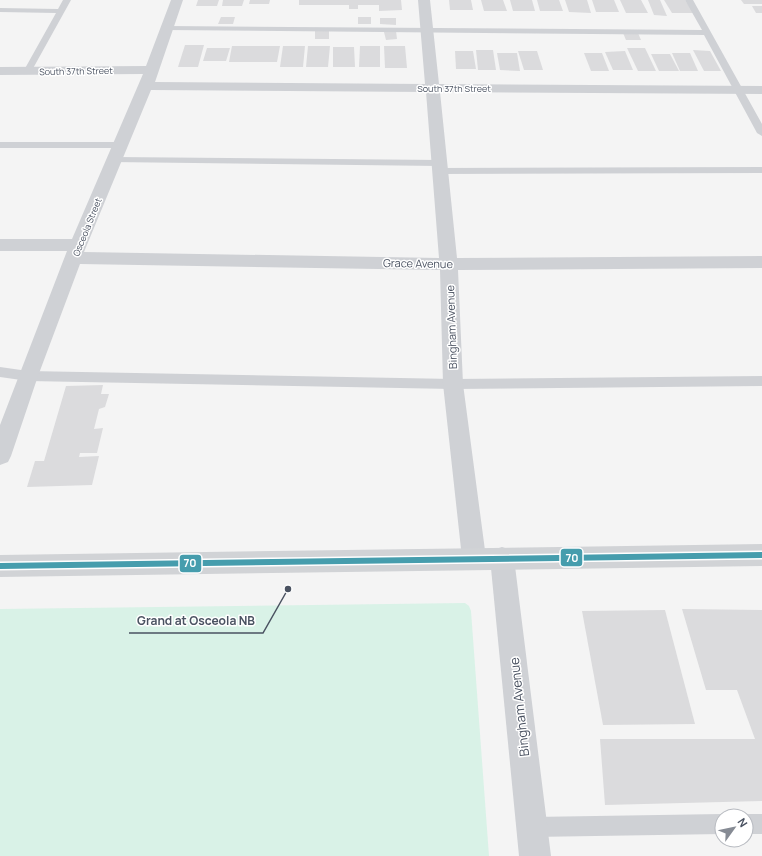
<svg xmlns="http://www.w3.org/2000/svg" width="762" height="856" viewBox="0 0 762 856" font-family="Manrope,sans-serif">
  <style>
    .green { fill: #d9f2e7 }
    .building { fill: #dbdbdd }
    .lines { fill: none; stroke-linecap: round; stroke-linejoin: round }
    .lane { fill: #cfd1d5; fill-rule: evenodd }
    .street { fill: #cfd1d5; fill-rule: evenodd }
    .secondary { fill: #d1d3d6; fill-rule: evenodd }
    .bus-1-casing { stroke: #fff; stroke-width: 3 }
    .bus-1 { fill: #469dad; fill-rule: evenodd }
    .labels { text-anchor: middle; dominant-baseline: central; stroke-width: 3; stroke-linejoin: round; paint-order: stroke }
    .far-street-label { font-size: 9px; fill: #4a5261; stroke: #fff }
    .street-label { font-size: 11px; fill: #4a5261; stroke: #fff }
    .near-street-label { font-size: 13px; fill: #4a5261; stroke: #fff }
    .leader { fill: none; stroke: #4a5261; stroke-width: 1.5 }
    .callout-dot { fill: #4a5261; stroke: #fff; stroke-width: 1.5 }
    .callout-label { font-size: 12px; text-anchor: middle; font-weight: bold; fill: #4a5261; stroke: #fff; stroke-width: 3; stroke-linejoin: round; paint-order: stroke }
    .line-badge { stroke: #fff; stroke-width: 1.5 }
    .badge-label { font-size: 11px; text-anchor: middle; font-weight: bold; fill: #fff }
  </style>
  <rect width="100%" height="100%" fill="#f4f4f4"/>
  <path class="green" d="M 465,603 L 469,606 L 471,611 L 489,856 L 0,856 L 0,609 Z"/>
  <g class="building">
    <path d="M 198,0 L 219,0 L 217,6 L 196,6 Z"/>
    <path d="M 223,0 L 244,0 L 242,6 L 222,6 Z"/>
    <path d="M 250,0 L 270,0 L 269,4 L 249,4 Z"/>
    <path d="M 299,0 L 401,0 L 402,10 L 379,11 L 379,5 L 358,5 L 358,9 L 349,9 L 349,5 L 299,5 Z"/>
    <path d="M 449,0 L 471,0 L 473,10 L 450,10 Z"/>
    <path d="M 481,0 L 503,0 L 507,11 L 484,11 Z"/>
    <path d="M 510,0 L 532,0 L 535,11 L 513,11 Z"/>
    <path d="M 537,0 L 559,0 L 563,11 L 540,11 Z"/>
    <path d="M 565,0 L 587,0 L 591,13 L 569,12 Z"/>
    <path d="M 592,0 L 614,0 L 619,12 L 596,12 Z"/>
    <path d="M 620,0 L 641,0 L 648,13 L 626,13 Z"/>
    <path d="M 648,0 L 660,0 L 667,16 L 654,15 Z"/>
    <path d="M 664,0 L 685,0 L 694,13 L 672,13 Z"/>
    <path d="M 741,0 L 762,0 L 762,4 L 744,4 Z"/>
    <path d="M 752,6 L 762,6 L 762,13 L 756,13 Z"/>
    <path d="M 221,17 L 235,17 L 233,24 L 218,24 Z"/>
    <rect x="358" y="17" width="13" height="7"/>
    <path d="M 380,18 L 396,18 L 396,25 L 380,24 Z"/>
    <rect x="315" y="31" width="14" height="8"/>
    <path d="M 396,31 L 397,39 L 386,40 L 384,32 Z"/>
    <path d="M 623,33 L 638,33 L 641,40 L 626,40 Z"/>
    <path d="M 185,45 L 204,45 L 198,67 L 178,67 Z"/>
    <path d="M 232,46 L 280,46 L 277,62 L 229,62 Z"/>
    <path d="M 283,46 L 305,46 L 303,67 L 280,67 Z"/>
    <path d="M 308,46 L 330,46 L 328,67 L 306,67 Z"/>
    <path d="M 360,46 L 380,46 L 380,67 L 359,67 Z"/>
    <path d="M 384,46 L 405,46 L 407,68 L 385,68 Z"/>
    <path d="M 333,47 L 354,47 L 355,67 L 333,67 Z"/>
    <path d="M 207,48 L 230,48 L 226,61 L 203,61 Z"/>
    <path d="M 627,48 L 645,48 L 656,71 L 638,71 Z"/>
    <path d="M 476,50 L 493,50 L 496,70 L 478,70 Z"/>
    <path d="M 693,50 L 710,51 L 721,71 L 704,71 Z"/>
    <path d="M 455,51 L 473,51 L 476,69 L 456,69 Z"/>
    <path d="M 518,51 L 537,51 L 543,70 L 524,70 Z"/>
    <path d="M 625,51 L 633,70 L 613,70 L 605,52 Z"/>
    <path d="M 497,53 L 517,53 L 520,71 L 500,70 Z"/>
    <path d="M 584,53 L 602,53 L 609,71 L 591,71 Z"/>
    <path d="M 672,53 L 690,53 L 698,71 L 680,71 Z"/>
    <path d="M 651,54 L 670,54 L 679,71 L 659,71 Z"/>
    <path d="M 103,385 L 101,394 L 109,394 L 105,407 L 99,409 L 94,429 L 103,428 L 97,453 L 80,453 L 79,457 L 99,456 L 92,485 L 27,487 L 35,461 L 44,461 L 66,386 Z"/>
    <path d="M 682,609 L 762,610 L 762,801 L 605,805 L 600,739 L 755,739 L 737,690 L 706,690 Z"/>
    <path d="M 665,610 L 695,724 L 603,725 L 582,611 Z"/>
  </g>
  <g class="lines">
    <g class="lane">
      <path d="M 63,0 L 71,0 L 31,72 L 30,74 L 24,74 L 23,72 L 56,13 L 0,12 L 0,8 L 58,9 Z"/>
      <path d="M 685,0 L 693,0 L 762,124 L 762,136 L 757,133 L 704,35 L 167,30 L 163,28 L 167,26 L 702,30 Z"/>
      <path d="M 0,142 L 121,142 L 126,145 L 121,148 L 0,148 Z"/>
      <path d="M 115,157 L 439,160 L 444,163 L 439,166 L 111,162 L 110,160 L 111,158 Z"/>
      <path d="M 762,167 L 762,173 L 440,174 L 435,171 L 440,168 Z"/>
      <path d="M 0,367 L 28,371 L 453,379 L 762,376 L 762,386 L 453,389 L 28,381 L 0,377 Z"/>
      <path d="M 722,814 L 727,816 L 722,816 L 722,834 L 532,837 L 525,834 L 522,827 L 525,820 L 532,817 Z"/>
      <path d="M 746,814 L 762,814 L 762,834 L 746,834 L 746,816 L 741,816 Z"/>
    </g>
    <g class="street">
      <path d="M 171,0 L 183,0 L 155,82 L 425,84 L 418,0 L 430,0 L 439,84 L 762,86 L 762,94 L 440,92 L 457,258 L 762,256 L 762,268 L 458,270 L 463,384 L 486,558 L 483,566 L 474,569 L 465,566 L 462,558 L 443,384 L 440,270 L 80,264 L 38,376 L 11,456 L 8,462 L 0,465 L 0,425 L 67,251 L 0,251 L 0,239 L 72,239 L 143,74 L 0,75 L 0,67 L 146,66 ZM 151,90 L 426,92 L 439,258 L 84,252 Z"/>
      <path d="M 502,547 L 511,550 L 514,558 L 551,856 L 519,856 L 490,558 L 493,550 Z"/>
    </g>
    <path class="secondary" d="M 762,544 L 762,566 L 0,577 L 0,555 Z"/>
    <g class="bus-1-casing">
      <path id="bus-1" d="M 762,552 L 762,558 L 0,569 L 0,563 Z"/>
    </g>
    <use href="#bus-1" class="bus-1"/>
  </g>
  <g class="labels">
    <g class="far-street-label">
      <text transform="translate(76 71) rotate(-1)">South 37th Street</text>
      <text x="454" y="88">South 37th Street</text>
      <text transform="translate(87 227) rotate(-68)">Osceola Street</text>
    </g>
    <g class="street-label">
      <text transform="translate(418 263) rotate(1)">Grace Avenue</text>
      <text transform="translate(451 327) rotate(-92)">Bingham Avenue</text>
    </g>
    <g class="near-street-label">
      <text transform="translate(519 707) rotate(-96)">Bingham Avenue</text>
    </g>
  </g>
  <path class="leader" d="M288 589L263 633H129"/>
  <circle class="callout-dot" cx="288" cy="589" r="4"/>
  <g class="callout-label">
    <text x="196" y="625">Grand at Osceola NB</text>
  </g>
  <g class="line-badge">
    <rect x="560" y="548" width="23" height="19" rx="4" fill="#469dad"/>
    <rect x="179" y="554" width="23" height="19" rx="4" fill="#469dad"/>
  </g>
  <g class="badge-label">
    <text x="572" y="562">70</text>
    <text x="190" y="567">70</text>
  </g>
  <g transform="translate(734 828) rotate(57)"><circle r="19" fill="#ffffff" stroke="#b7bac0"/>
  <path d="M0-3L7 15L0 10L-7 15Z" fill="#868b94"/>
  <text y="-6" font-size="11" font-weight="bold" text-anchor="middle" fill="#4a5261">N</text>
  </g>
</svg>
